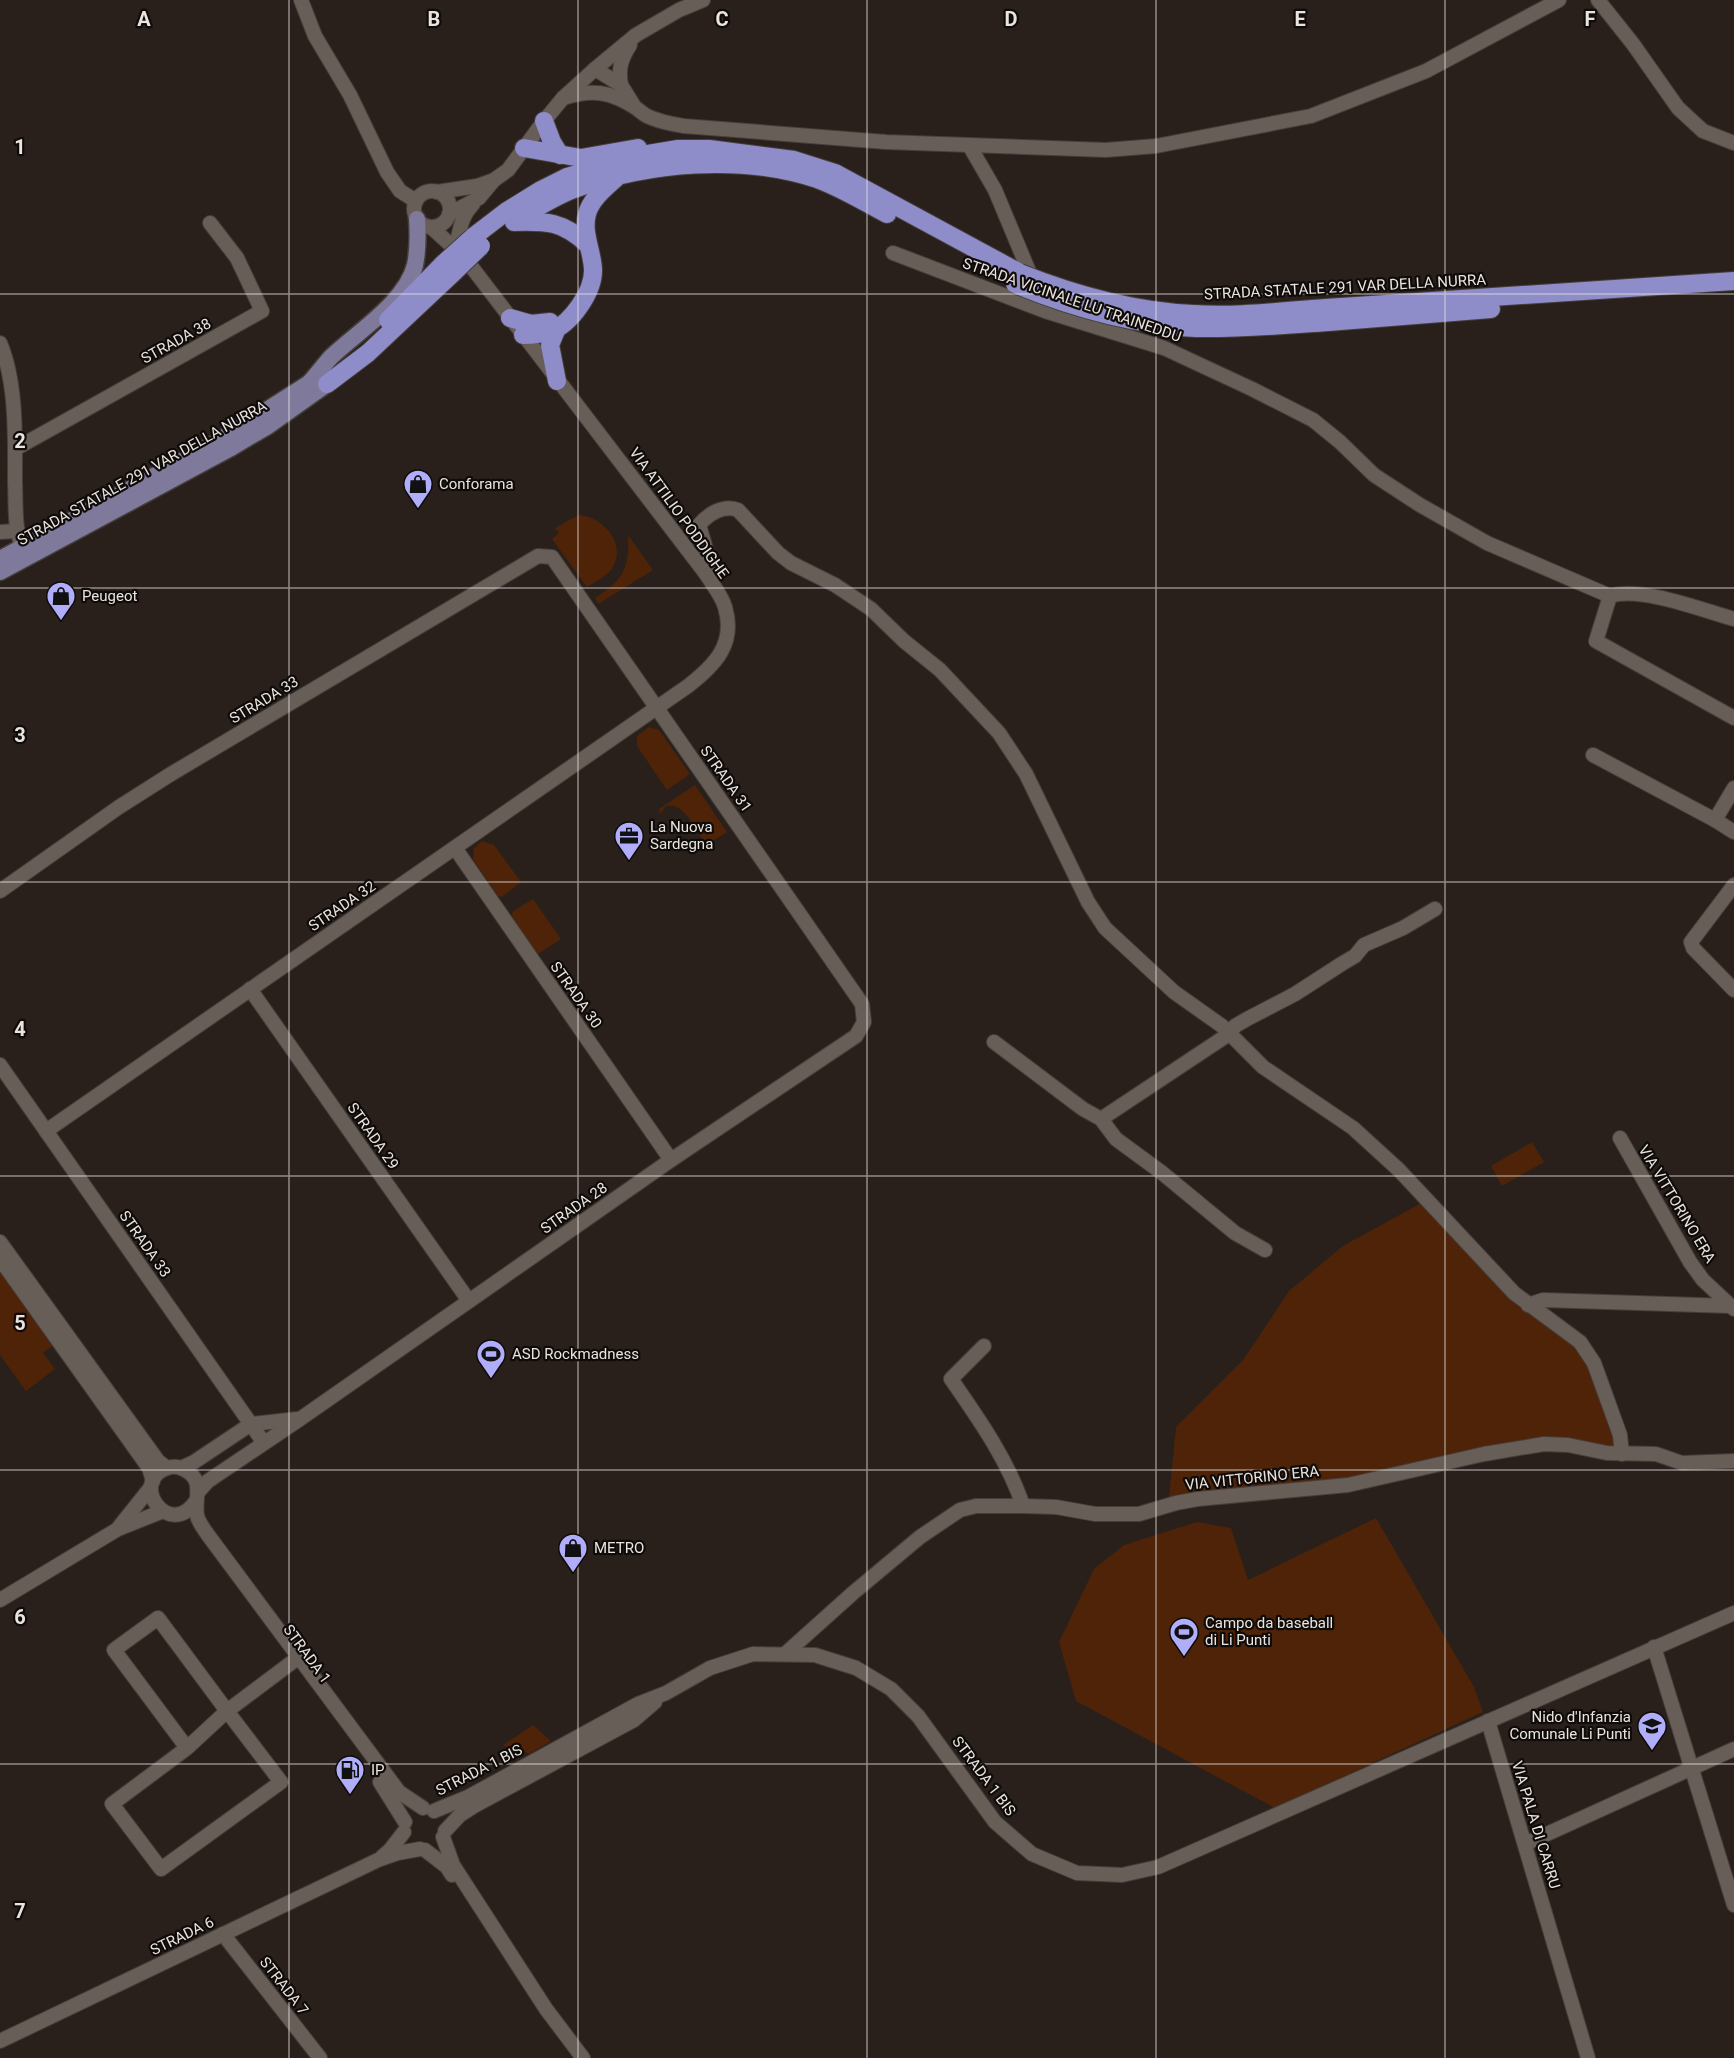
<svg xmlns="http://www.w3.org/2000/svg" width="1734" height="2058" viewBox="0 0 1734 2058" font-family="Roboto,sans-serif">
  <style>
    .green { fill: #4e2307 }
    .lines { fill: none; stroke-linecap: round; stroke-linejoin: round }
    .minor-casing { stroke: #453e3b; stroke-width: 16 }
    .major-casing { stroke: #453e3b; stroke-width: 19 }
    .highway-casing { stroke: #453e3b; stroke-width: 20 }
    .minor { stroke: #685e58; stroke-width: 14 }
    .major { stroke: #7f7a9c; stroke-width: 16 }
    .highway { stroke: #8e8cc9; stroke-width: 18 }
    .highway-bridge-casing { stroke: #453e3b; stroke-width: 20; stroke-linecap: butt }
    .highway-bridge { stroke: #8e8cc9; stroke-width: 18 }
    .grid { fill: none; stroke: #eae4e1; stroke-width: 1.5; stroke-opacity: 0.55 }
    .labels { text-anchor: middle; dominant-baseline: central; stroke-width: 4.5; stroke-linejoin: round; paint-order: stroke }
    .street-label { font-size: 15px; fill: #eae4e1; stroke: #0f0b09 }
    .poi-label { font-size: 15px; fill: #eae4e1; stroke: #0f0b09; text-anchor: start }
    .grid-label { font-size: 20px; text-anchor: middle; font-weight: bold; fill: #eae4e1; stroke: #0f0b09; stroke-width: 4.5; stroke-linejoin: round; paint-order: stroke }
  </style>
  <rect width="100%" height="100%" fill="#29201c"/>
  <g class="green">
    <path d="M 579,515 C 604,517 629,546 611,570 C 605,577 595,582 587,587 L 552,539 L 559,533 L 555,528 Z"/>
    <path d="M 628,535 L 653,570 L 598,604 L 595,598 C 623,581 630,567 628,535 Z"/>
    <path d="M 649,727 L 659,730 L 690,774 L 667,790 L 637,746 L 637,736 Z"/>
    <path d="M 695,785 L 727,832 L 706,845 C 696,831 685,802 666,806 L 660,814 L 659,809 Z"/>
    <path d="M 482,841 L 494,845 L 521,882 L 502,897 L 498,896 L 473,859 L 474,848 Z"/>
    <path d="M 533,899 L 561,939 L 538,954 L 513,919 L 512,912 Z"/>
    <path d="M 1532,1142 L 1544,1162 L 1502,1186 L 1491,1166 Z"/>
    <path d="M 1423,1202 L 1520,1304 L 1584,1355 L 1617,1432 L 1612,1451 L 1540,1444 L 1398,1475 L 1169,1498 L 1176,1427 L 1244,1359 L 1289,1291 L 1343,1246 Z"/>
    <path d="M 0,1268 L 55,1344 L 43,1353 L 55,1369 L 26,1391 L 0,1355 Z"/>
    <path d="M 1376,1518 L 1474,1687 L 1483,1712 L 1275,1808 L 1076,1701 L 1059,1642 L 1094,1569 L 1124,1545 L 1197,1522 L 1231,1528 L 1248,1580 Z"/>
    <path d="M 533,1725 L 551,1741 L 529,1754 L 522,1750 L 515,1754 L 503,1745 Z"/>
  </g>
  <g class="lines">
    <g class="minor-casing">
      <g id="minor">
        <path d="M 301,0 L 315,36 L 350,95 L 387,172 L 400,191 L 416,201"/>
        <path d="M 1598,0 L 1633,44 L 1678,108 L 1703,131 L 1734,143"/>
        <path d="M 595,69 L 621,85 L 634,106"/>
        <path d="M 621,85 C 618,69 621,59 630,45"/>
        <path d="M 563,98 C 592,89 610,91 636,108 C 640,111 643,114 647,116 C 659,122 672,124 684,126 L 886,142 L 1106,150 L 1156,146 L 1311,116 L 1426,71 L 1559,0"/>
        <path d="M 969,145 L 995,190 L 1033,281"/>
        <circle cx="432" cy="209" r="18"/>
        <path d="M 437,192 L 477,186 L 494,180"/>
        <path d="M 449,214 L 479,198 L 494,180 L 508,170 L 544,121 L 563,98 L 595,69 L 636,35 L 679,10 L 703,0"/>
        <path d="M 458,238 C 461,224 463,214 473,204"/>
        <path d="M 893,253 L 1045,311 L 1164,348 L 1252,389 L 1313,420 L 1340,442 L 1374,475 L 1420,505 L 1487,543 L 1610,596"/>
        <path d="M 0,343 C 17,383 15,439 15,482 C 16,505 14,526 22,547"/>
        <path d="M 15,449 L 262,311 L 237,258 L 210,223"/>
        <path d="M 0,532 L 16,531"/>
        <path d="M 706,574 L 709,559 L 699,525 C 708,514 724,504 738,510 L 778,553 L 791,563 L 835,585 L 871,609 L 904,641 L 940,670 L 999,733 L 1026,774 L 1088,902 L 1105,928 L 1174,992 L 1222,1026 L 1263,1067 L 1353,1128 L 1399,1170 L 1514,1293 L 1580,1342 L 1594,1363 L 1620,1435 L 1622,1454"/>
        <path d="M 1610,596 L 1596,641 L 1734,718"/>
        <path d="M 1610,596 C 1641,586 1702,610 1734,619"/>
        <path d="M 1593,755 L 1715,820"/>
        <path d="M 1734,788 L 1715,820 L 1734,832"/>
        <path d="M 455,848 L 671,1160"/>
        <path d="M 1734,885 L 1691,942 L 1693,948 L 1734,990"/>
        <path d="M 0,891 L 119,807 L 171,774 L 538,556 L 552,557 L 862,1004 L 864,1022 L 856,1036 L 671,1160 L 300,1419 L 208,1481 L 199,1491"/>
        <path d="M 250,989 L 469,1301"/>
        <path d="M 994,1042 L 1083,1109 L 1101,1119 L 1116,1139 L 1161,1172 L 1235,1233 L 1265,1250"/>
        <path d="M 0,1065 L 264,1443"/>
        <path d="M 1101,1119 L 1229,1034 L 1235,1026 L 1247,1019 L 1295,994 L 1343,963 L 1355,956 L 1364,945 L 1403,928 L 1435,909"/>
        <path d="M 46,1131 L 688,686 C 715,665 736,644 725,607 C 722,596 712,584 706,574 L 464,257 L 431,227"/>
        <path d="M 1620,1138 L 1690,1262 L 1703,1280 L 1734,1309"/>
        <path d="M 0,1242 L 158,1461 L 167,1468"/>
        <path d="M 0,1259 L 149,1468 L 153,1481"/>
        <path d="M 1528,1305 L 1543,1300 L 1731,1306"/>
        <path d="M 984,1346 L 951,1379 C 978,1418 1008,1460 1023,1506"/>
        <path d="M 181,1468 L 194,1462 L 251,1424 L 297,1419"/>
        <path d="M 196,1501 C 169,1541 128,1482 167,1468 C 173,1466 180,1467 185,1470 C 205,1480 194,1498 197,1515 C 198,1522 204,1529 208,1535 L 399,1792 L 423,1808"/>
        <path d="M 119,1527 L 151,1487"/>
        <path d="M 0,1600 L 118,1529 L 163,1511"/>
        <path d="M 1654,1647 L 1734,1905"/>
        <path d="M 785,1654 L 853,1593 L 920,1537 L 960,1510 L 976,1506 L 1023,1506 L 1056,1507 L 1095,1514 L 1139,1514 L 1176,1503 L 1198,1499 L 1348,1485 L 1484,1454 L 1544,1444 L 1568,1445 L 1607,1453 L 1656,1454 L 1682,1463 L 1734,1461"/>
        <path d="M 1488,1721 L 1588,2058"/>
        <path d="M 187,1748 L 114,1650 L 158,1618 L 227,1711 L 187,1748 L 112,1804 L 161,1869 L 281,1782 L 227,1711 L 299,1657"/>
        <path d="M 380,1782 L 405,1822"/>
        <path d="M 434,1811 L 468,1797 L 638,1704 L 666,1693 L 710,1668 L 753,1654 L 815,1655 L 856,1668 L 891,1689 L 918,1716 L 995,1822 L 1032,1854 L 1077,1873 L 1122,1875 L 1158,1867 L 1734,1613"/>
        <path d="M 445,1831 L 460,1815 L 474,1806 L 634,1720 L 655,1702"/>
        <path d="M 443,1837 L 453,1865 L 546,2009 L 583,2058"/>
        <path d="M 1525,1844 L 1734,1749"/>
        <path d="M 425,1850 L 447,1867 L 452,1875"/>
        <path d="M 382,1857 L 390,1850 L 404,1832"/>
        <path d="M 223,1934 L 320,2058"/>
        <path d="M 0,2041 L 378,1860 L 398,1853 L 420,1849"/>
      </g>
    </g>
    <g class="major-casing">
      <g id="major">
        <path d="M 310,382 C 317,374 324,365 331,357 C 357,332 406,302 415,265 C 418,250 418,234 417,219"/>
        <path d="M 0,559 L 217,442 L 317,378"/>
        <path d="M 0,572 L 229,449 L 268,426 L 327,384"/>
      </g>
    </g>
    <g class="highway-casing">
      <g id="highway">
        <path d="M 544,121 L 552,142 L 560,155"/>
        <path d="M 524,148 L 581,158 L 638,148"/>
        <path d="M 518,219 C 536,208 555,196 574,189 C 649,162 741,154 817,179 C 842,188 864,202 887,214"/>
        <path d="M 514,222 C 547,221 563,221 588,245"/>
        <path d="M 473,237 L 507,211 L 541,190 L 567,177 L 648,154 L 678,149 L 709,149 L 794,160 L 835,173 L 1020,273"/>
        <path d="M 1326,308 L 1734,281"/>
        <path d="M 510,318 L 531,324 L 550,322"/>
        <path d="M 388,320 L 443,264"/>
        <path d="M 1328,322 L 1491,309"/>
        <path d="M 523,335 C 532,335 542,334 551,331 C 571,324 594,291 593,269 C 592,250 582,233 587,214 C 591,199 605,188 616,178"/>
        <path d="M 557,381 L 550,345 L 557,328"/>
        <path d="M 327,384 L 368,353 L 452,274"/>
      </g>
    </g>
    <use href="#minor" class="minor"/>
    <use href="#major" class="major"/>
    <use href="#highway" class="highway"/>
    <g class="highway-bridge-casing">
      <g id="highway-bridge">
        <path d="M 443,264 L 473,237"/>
        <path d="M 1020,273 C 1075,295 1134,311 1193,314 C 1237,317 1282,311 1326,308"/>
        <path d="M 452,274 L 481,246"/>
        <path d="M 1015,284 C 1073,308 1133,325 1196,328 C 1240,329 1284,325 1328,322"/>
      </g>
    </g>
    <use href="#highway-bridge" class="highway-bridge"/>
  </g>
  <path class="grid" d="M 289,0 L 289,2058M 578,0 L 578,2058M 867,0 L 867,2058M 1156,0 L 1156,2058M 1445,0 L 1445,2058M 0,294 L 1734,294M 0,588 L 1734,588M 0,882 L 1734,882M 0,1176 L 1734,1176M 0,1470 L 1734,1470M 0,1764 L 1734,1764"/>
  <defs>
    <g id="shop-pin" transform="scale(1.5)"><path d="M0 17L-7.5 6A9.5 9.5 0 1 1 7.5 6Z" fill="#b0aefa" stroke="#0f0b09"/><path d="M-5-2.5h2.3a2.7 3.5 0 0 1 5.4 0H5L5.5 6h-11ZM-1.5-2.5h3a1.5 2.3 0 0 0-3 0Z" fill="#111"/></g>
    <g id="office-pin" transform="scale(1.5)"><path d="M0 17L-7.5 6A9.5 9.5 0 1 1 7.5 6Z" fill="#b0aefa" stroke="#0f0b09"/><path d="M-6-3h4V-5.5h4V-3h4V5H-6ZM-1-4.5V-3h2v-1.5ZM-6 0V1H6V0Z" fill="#111"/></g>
    <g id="stadium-pin" transform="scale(1.5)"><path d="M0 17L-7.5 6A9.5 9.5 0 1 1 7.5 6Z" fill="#b0aefa" stroke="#0f0b09"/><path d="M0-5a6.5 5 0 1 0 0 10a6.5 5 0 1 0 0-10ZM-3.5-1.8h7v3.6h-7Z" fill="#111"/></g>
    <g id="school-pin" transform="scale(1.5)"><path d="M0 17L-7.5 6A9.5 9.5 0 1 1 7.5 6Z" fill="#b0aefa" stroke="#0f0b09"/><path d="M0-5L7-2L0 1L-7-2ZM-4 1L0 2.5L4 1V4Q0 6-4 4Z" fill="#111"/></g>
    <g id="fuel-pin" transform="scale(1.5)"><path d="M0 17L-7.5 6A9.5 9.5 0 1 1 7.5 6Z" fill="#b0aefa" stroke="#0f0b09"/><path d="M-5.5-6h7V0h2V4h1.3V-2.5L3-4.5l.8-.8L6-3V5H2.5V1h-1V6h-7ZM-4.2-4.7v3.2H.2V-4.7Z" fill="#111"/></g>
  </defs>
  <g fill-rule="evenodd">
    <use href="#shop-pin" x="418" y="484"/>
    <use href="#shop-pin" x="61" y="596"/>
    <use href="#office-pin" x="629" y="836"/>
    <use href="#stadium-pin" x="491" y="1354"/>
    <use href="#shop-pin" x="573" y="1548"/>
    <use href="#stadium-pin" x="1184" y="1632"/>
    <use href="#school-pin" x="1652" y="1726"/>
    <use href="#fuel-pin" x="350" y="1770"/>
  </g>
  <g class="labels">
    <g class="street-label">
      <text transform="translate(1345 287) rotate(-3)">STRADA STATALE 291 VAR DELLA NURRA</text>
      <text transform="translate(1072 300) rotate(19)">STRADA VICINALE LU TRAINEDDU</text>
      <text transform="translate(176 341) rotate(-29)">STRADA 38</text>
      <text transform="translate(142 473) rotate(-29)">STRADA STATALE 291 VAR DELLA NURRA</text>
      <text transform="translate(679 513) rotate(54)">VIA ATTILIO PODDIGHE</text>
      <text transform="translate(264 700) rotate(-31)">STRADA 33</text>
      <text transform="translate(726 779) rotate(55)">STRADA 31</text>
      <text transform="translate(342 906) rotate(-34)">STRADA 32</text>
      <text transform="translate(576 995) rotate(55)">STRADA 30</text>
      <text transform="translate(373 1136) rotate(55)">STRADA 29</text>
      <text transform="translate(1677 1204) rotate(59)">VIA VITTORINO ERA</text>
      <text transform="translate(574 1208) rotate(-35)">STRADA 28</text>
      <text transform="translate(145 1244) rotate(55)">STRADA 33</text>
      <text transform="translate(1252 1478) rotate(-6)">VIA VITTORINO ERA</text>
      <text transform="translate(307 1654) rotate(54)">STRADA 1</text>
      <text transform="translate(479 1770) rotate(-27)">STRADA 1 BIS</text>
      <text transform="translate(984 1776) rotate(53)">STRADA 1 BIS</text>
      <text transform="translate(1536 1825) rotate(73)">VIA PALA DI CARRU</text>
      <text transform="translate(182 1936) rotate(-26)">STRADA 6</text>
      <text transform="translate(284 1986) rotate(52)">STRADA 7</text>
    </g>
    <g class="poi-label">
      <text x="439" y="484">Conforama</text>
      <text x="82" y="596">Peugeot</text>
      <text x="650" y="827">La Nuova<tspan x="650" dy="17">Sardegna</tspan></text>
      <text x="512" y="1354">ASD Rockmadness</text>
      <text x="594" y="1548">METRO</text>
      <text x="1205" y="1623">Campo da baseball<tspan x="1205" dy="17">di Li Punti</tspan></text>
      <text x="1631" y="1717" text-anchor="end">Nido d'Infanzia<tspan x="1631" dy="17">Comunale Li Punti</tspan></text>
      <text x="371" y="1770">IP</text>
    </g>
  </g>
  <g class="grid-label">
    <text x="144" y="26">A</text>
    <text x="434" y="26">B</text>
    <text x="722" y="26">C</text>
    <text x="1011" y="26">D</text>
    <text x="1300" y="26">E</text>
    <text x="1590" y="26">F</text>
    <text x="20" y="154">1</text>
    <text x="20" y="448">2</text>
    <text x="20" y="742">3</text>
    <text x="20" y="1036">4</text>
    <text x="20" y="1330">5</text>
    <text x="20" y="1624">6</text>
    <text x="20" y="1918">7</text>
  </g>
</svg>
